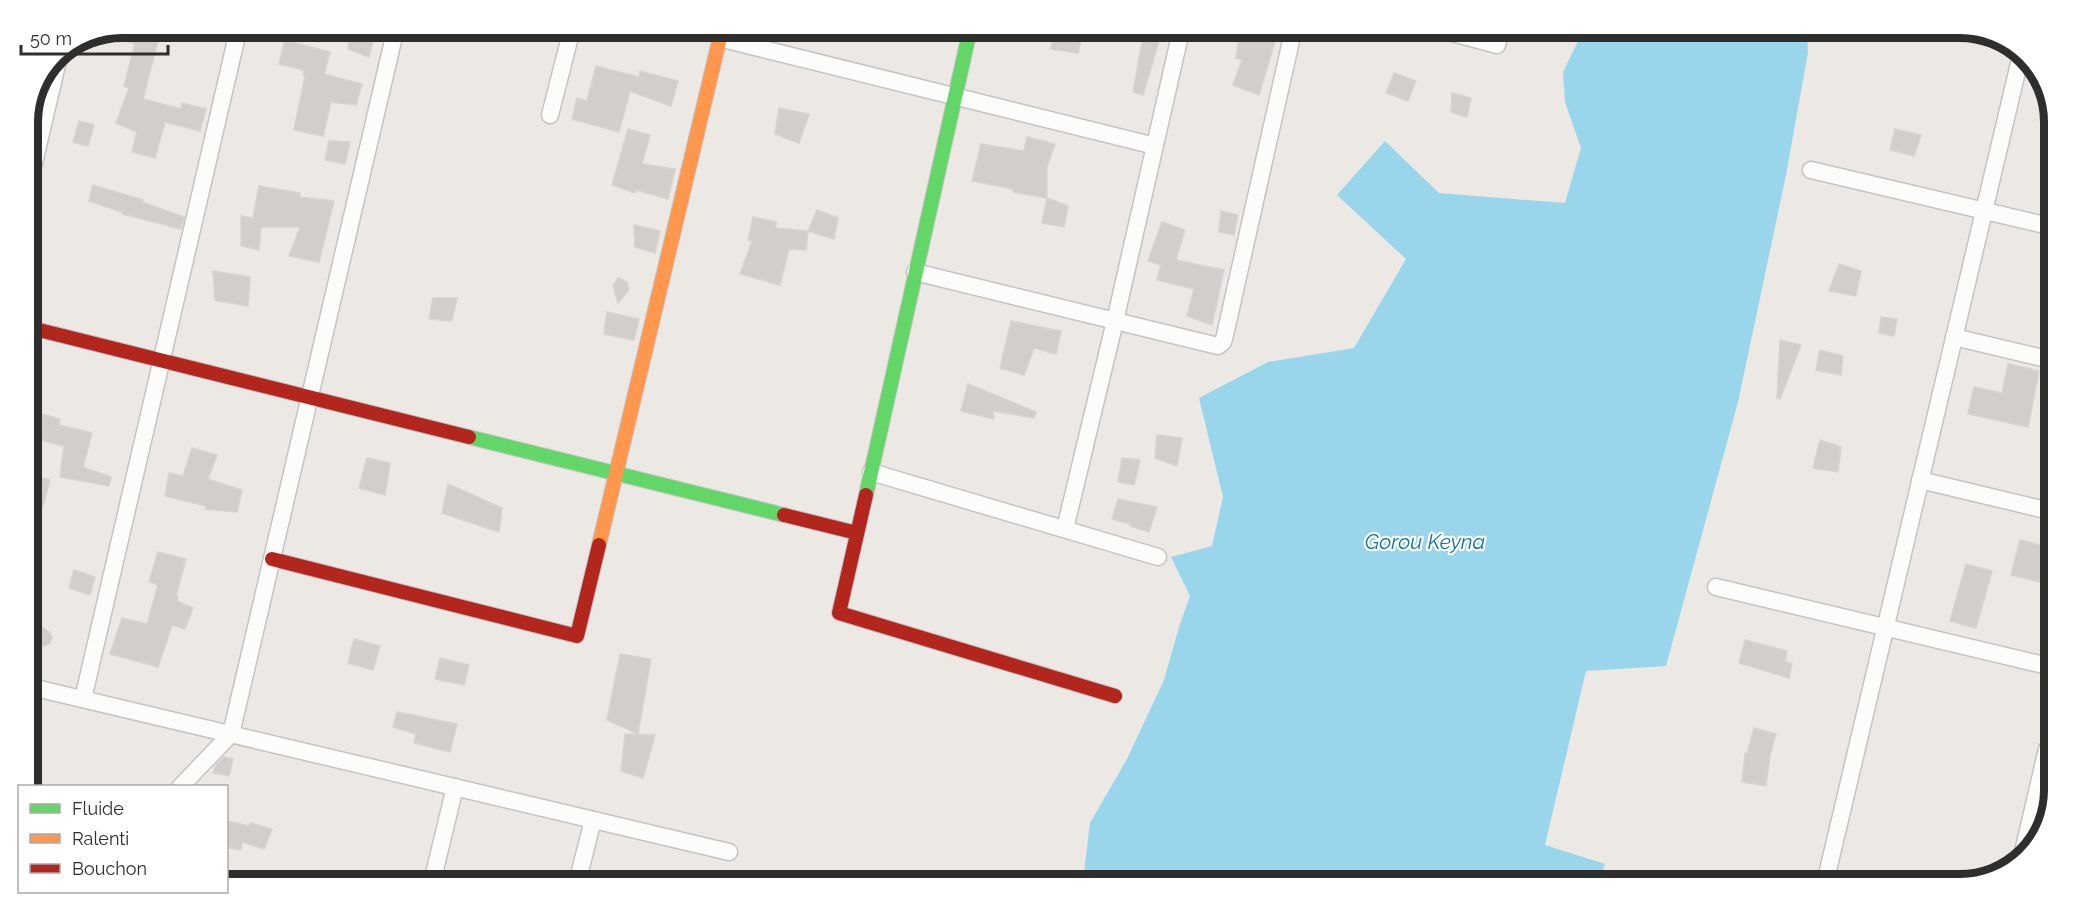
<svg xmlns="http://www.w3.org/2000/svg" width="2081" height="911" viewBox="0 0 2081 911" font-family="Raleway,sans-serif">
  <style>
    .water { fill: #99d6ec }
    .building { fill: #d1cecb; stroke: #d7d4d0; stroke-width: 1.5 }
    .lines { fill: none; stroke-linecap: round; stroke-linejoin: round }
    .street-casing { stroke: #c5c4c5; stroke-width: 19 }
    .fast-casing { stroke: #c5c4c5; stroke-width: 16 }
    .slow-casing { stroke: #c5c4c5; stroke-width: 16 }
    .jam-casing { stroke: #c5c4c5; stroke-width: 16 }
    .street { stroke: #fcfcfb; stroke-width: 16 }
    .fast { stroke: #63d668; stroke-width: 14 }
    .slow { stroke: #ff974d; stroke-width: 14 }
    .jam { stroke: #b3261e; stroke-width: 14 }
    .labels { text-anchor: middle; dominant-baseline: central; stroke-width: 4.5; stroke-linejoin: round; paint-order: stroke }
    .water-label { font-size: 21px; font-style: italic; fill: #0d6fa3; stroke: #fff }
    .rim { fill: none; stroke: #2e2e2e; stroke-width: 8 }
  </style>
  <rect width="100%" height="100%" fill="#ece8e4"/>
  <path class="water" d="M 1582,33 L 1807,34 L 1808,52 L 1786,175 L 1738,402 L 1666,666 L 1586,671 L 1545,845 L 1605,864 L 1599,883 L 1083,881 L 1090,823 L 1127,759 L 1164,680 L 1179,627 L 1190,596 L 1171,557 L 1212,546 L 1223,497 L 1199,398 L 1268,362 L 1354,348 L 1406,259 L 1337,195 L 1385,141 L 1439,193 L 1565,203 L 1581,148 L 1565,102 L 1563,72 Z"/>
  <g class="building">
    <path d="M 121,27 L 159,27 L 155,40 L 158,41 L 143,99 L 181,109 L 182,103 L 206,109 L 200,131 L 165,122 L 155,158 L 132,152 L 137,132 L 116,123 L 129,88 L 124,86 L 135,44 L 104,34 Z"/>
    <path d="M 350,30 L 375,33 L 369,57 L 348,49 Z"/>
    <path d="M 1056,31 L 1083,31 L 1078,53 L 1050,49 Z"/>
    <path d="M 1144,31 L 1162,31 L 1143,95 L 1133,92 Z"/>
    <path d="M 1257,31 L 1278,32 L 1259,95 L 1233,85 L 1242,60 L 1236,58 L 1239,34 L 1255,39 Z"/>
    <path d="M 285,40 L 330,52 L 324,74 L 362,84 L 356,105 L 331,102 L 323,136 L 294,130 L 305,76 L 303,75 L 304,70 L 279,64 Z"/>
    <path d="M 596,66 L 639,77 L 640,71 L 678,81 L 671,106 L 630,91 L 619,132 L 572,119 L 577,98 L 587,101 Z"/>
    <path d="M 1394,73 L 1416,81 L 1408,101 L 1386,93 Z"/>
    <path d="M 1452,93 L 1471,98 L 1467,117 L 1451,112 Z"/>
    <path d="M 779,108 L 809,114 L 799,143 L 775,134 Z"/>
    <path d="M 79,121 L 94,125 L 88,146 L 73,142 Z"/>
    <path d="M 628,129 L 650,135 L 642,164 L 675,169 L 668,199 L 636,190 L 635,193 L 612,185 Z"/>
    <path d="M 1895,129 L 1921,135 L 1914,156 L 1890,150 Z"/>
    <path d="M 1027,137 L 1055,144 L 1047,167 L 1047,198 L 1013,192 L 1013,189 L 972,181 L 981,144 L 1024,151 Z"/>
    <path d="M 329,141 L 350,142 L 345,164 L 325,160 Z"/>
    <path d="M 93,185 L 143,200 L 142,202 L 184,217 L 181,229 L 122,214 L 122,212 L 89,201 Z"/>
    <path d="M 259,186 L 300,193 L 299,197 L 334,201 L 319,262 L 289,256 L 300,227 L 261,227 L 259,250 L 241,246 L 241,216 L 253,218 Z"/>
    <path d="M 1047,198 L 1068,206 L 1064,227 L 1042,223 Z"/>
    <path d="M 817,210 L 838,218 L 834,239 L 808,231 Z"/>
    <path d="M 1221,211 L 1238,215 L 1234,235 L 1219,232 Z"/>
    <path d="M 753,217 L 777,222 L 775,228 L 808,231 L 806,250 L 789,249 L 780,285 L 740,274 L 752,241 L 748,240 Z"/>
    <path d="M 1162,222 L 1185,230 L 1176,260 L 1224,270 L 1212,325 L 1187,316 L 1194,289 L 1157,280 L 1161,265 L 1148,261 Z"/>
    <path d="M 634,225 L 660,231 L 655,253 L 635,247 Z"/>
    <path d="M 1839,264 L 1861,271 L 1856,296 L 1829,291 Z"/>
    <path d="M 213,271 L 250,277 L 248,306 L 215,300 Z"/>
    <path d="M 618,278 L 627,282 L 629,290 L 618,303 L 613,286 Z"/>
    <path d="M 433,298 L 457,298 L 452,321 L 429,319 Z"/>
    <path d="M 607,312 L 639,319 L 634,340 L 604,334 Z"/>
    <path d="M 1881,317 L 1897,319 L 1894,336 L 1879,333 Z"/>
    <path d="M 1011,321 L 1061,331 L 1056,354 L 1034,348 L 1024,375 L 1000,368 Z"/>
    <path d="M 1780,340 L 1801,345 L 1780,399 L 1777,398 Z"/>
    <path d="M 1820,350 L 1843,356 L 1841,375 L 1816,370 Z"/>
    <path d="M 2008,364 L 2039,371 L 2028,427 L 1968,414 L 1974,387 L 2002,393 Z"/>
    <path d="M 968,384 L 1036,412 L 1034,418 L 993,411 L 994,419 L 961,411 Z"/>
    <path d="M 38,413 L 60,419 L 59,425 L 92,433 L 83,467 L 111,477 L 109,486 L 60,477 L 64,446 L 31,437 Z"/>
    <path d="M 1157,435 L 1182,438 L 1177,466 L 1155,458 Z"/>
    <path d="M 1820,440 L 1841,447 L 1838,472 L 1813,468 Z"/>
    <path d="M 192,448 L 217,455 L 208,479 L 242,490 L 237,512 L 205,509 L 206,506 L 165,496 L 169,473 L 183,476 Z"/>
    <path d="M 367,458 L 390,463 L 385,495 L 359,488 Z"/>
    <path d="M 1122,458 L 1140,460 L 1134,485 L 1118,482 Z"/>
    <path d="M 27,474 L 50,480 L 32,545 L 27,544 Z"/>
    <path d="M 448,484 L 502,508 L 499,532 L 442,513 Z"/>
    <path d="M 1118,499 L 1157,507 L 1149,532 L 1130,526 L 1130,524 L 1112,519 Z"/>
    <path d="M 2020,540 L 2049,547 L 2049,584 L 2011,575 Z"/>
    <path d="M 158,552 L 186,559 L 176,596 L 178,596 L 177,601 L 193,608 L 185,629 L 172,625 L 158,667 L 110,654 L 122,618 L 147,624 L 158,585 L 149,582 Z"/>
    <path d="M 1966,564 L 1992,571 L 1976,628 L 1950,621 Z"/>
    <path d="M 74,570 L 95,577 L 90,595 L 69,588 Z"/>
    <path d="M 27,617 L 49,632 L 52,637 L 50,643 L 44,646 L 39,644 L 27,632 Z"/>
    <path d="M 354,639 L 380,646 L 373,670 L 348,663 Z"/>
    <path d="M 1745,640 L 1787,651 L 1785,661 L 1792,664 L 1789,678 L 1739,663 Z"/>
    <path d="M 620,654 L 651,659 L 638,734 L 607,720 Z"/>
    <path d="M 440,658 L 469,665 L 464,685 L 435,679 Z"/>
    <path d="M 397,712 L 457,724 L 450,752 L 414,743 L 416,734 L 393,727 Z"/>
    <path d="M 1754,728 L 1776,734 L 1770,755 L 1766,786 L 1742,782 L 1745,753 L 1747,754 Z"/>
    <path d="M 625,734 L 655,735 L 643,778 L 621,771 Z"/>
    <path d="M 224,757 L 233,759 L 229,776 L 213,773 L 216,765 Z"/>
    <path d="M 226,821 L 249,826 L 250,823 L 272,829 L 264,849 L 242,842 L 241,850 L 226,847 Z"/>
  </g>
  <g class="lines">
    <g class="street-casing">
      <g id="street">
        <path d="M 1449,32 L 1497,45 L 1500,32"/>
        <path d="M 719,38 L 1155,146"/>
        <path d="M 550,115 L 572,29"/>
        <path d="M 1811,170 L 2053,227"/>
        <path d="M 27,193 L 60,52"/>
        <path d="M 915,272 L 1218,346 L 1223,342 L 1225,335 L 1293,32"/>
        <path d="M 1954,337 L 2051,360"/>
        <path d="M 871,472 L 1158,557"/>
        <path d="M 1920,480 L 2050,511"/>
        <path d="M 1065,529 L 1115,321 L 1181,31"/>
        <path d="M 1716,587 L 2048,666"/>
        <path d="M 27,686 L 729,852"/>
        <path d="M 83,699 L 239,27"/>
        <path d="M 181,786 L 231,734 L 396,28"/>
        <path d="M 2022,856 L 2047,749"/>
        <path d="M 433,878 L 455,787"/>
        <path d="M 578,879 L 593,820"/>
        <path d="M 1825,883 L 2021,55"/>
      </g>
    </g>
    <g class="fast-casing">
      <g id="fast">
        <path d="M 469,437 L 784,515"/>
        <path d="M 866,495 L 970,30"/>
      </g>
    </g>
    <g class="slow-casing">
      <path id="slow" d="M 599,545 L 722,29"/>
    </g>
    <g class="jam-casing">
      <g id="jam">
        <path d="M 27,327 L 469,437"/>
        <path d="M 866,495 L 839,613 L 1115,696"/>
        <path d="M 784,515 L 857,533"/>
        <path d="M 272,559 L 577,636 L 599,545"/>
      </g>
    </g>
    <use href="#street" class="street"/>
    <use href="#fast" class="fast"/>
    <use href="#slow" class="slow"/>
    <use href="#jam" class="jam"/>
  </g>
  <g class="labels">
    <g class="water-label">
      <text x="1425" y="541">Gorou Keyna</text>
    </g>
  </g>
  <path d="M0 0H2081V911H0ZM122 38H1960A84 84 0 0 1 2044 122V790A84 84 0 0 1 1960 874H122A84 84 0 0 1 38 790V122A84 84 0 0 1 122 38Z" fill="#fff" fill-rule="evenodd"/>
  <path class="rim" d="M122 38H1960A84 84 0 0 1 2044 122V790A84 84 0 0 1 1960 874H122A84 84 0 0 1 38 790V122A84 84 0 0 1 122 38Z"/>
  <rect x="18" y="785" width="210" height="108" fill="#ffffff" stroke="#ababab" stroke-width="1.5"/>
  <rect x="30" y="804" width="30" height="9" fill="#63d668" stroke="#ababab" stroke-width="1.5"/>
  <text x="72" y="815" font-size="18" fill="#2e2e2e">Fluide</text>
  <rect x="30" y="834" width="30" height="9" fill="#ff974d" stroke="#ababab" stroke-width="1.5"/>
  <text x="72" y="845" font-size="18" fill="#2e2e2e">Ralenti</text>
  <rect x="30" y="864" width="30" height="9" fill="#b3261e" stroke="#ababab" stroke-width="1.5"/>
  <text x="72" y="875" font-size="18" fill="#2e2e2e">Bouchon</text>
  <path d="M21 45v9h147v-9" fill="none" stroke="#2e2e2e" stroke-width="3"/>
  <text x="30" y="45" font-size="18" fill="#2e2e2e" stroke="#ffffff" stroke-width="4.5" paint-order="stroke">50 m</text>
</svg>
